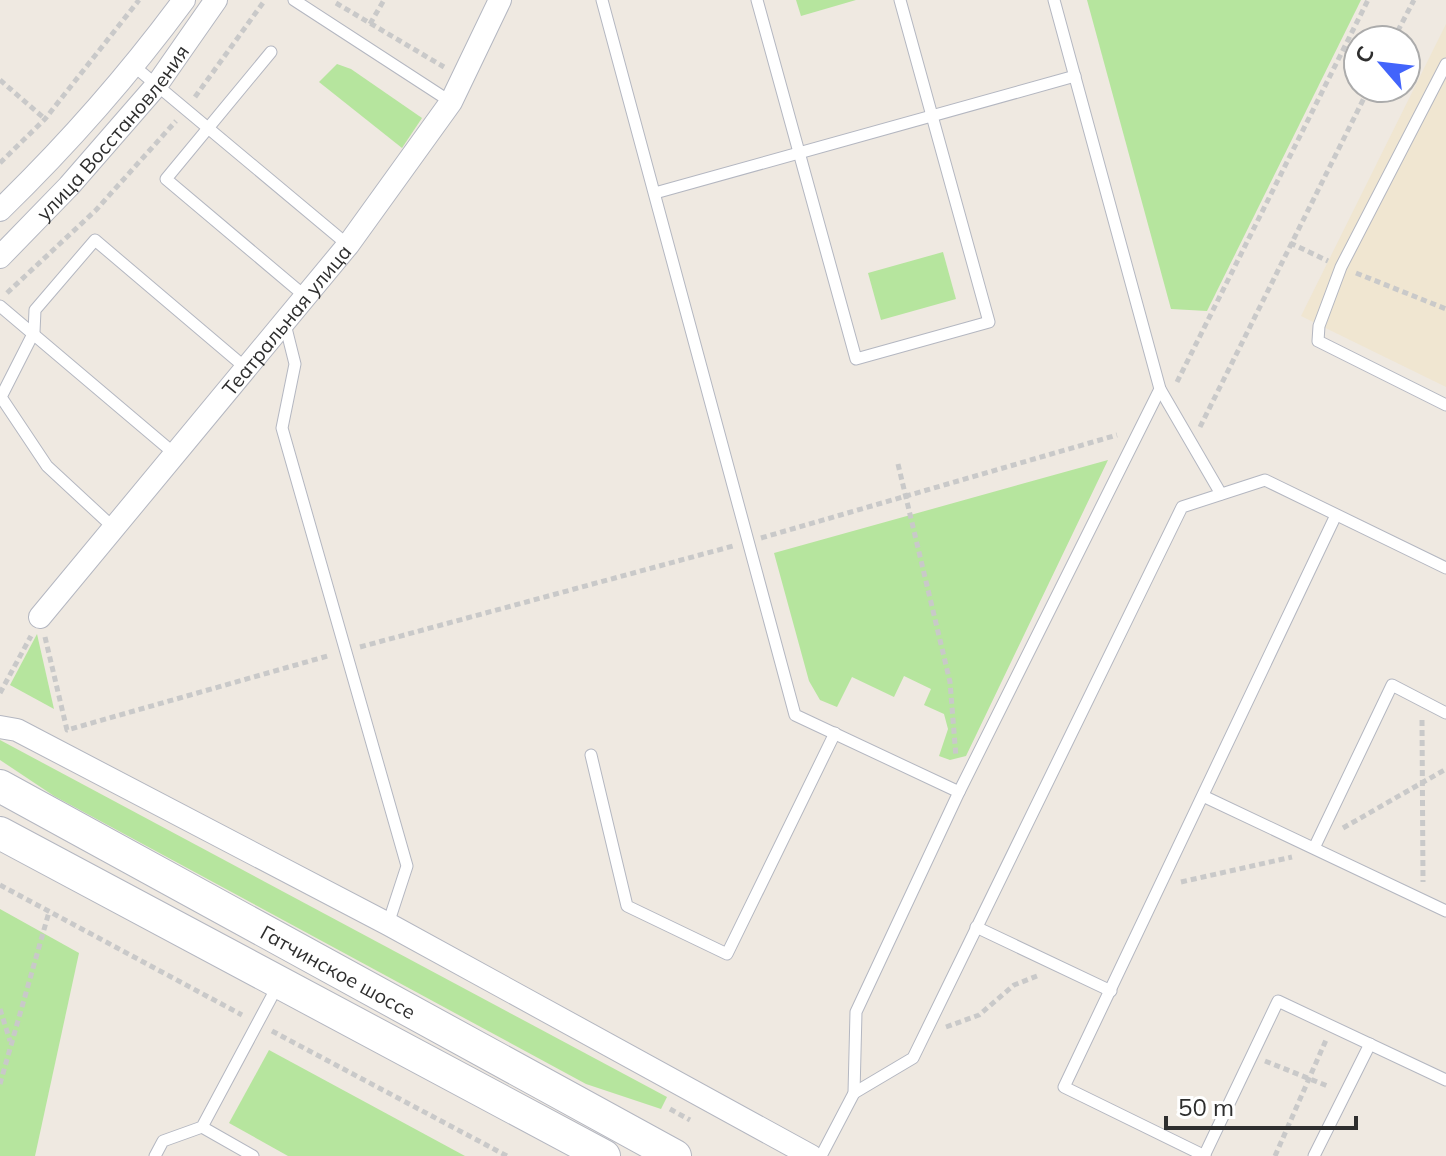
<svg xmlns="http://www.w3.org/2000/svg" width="1446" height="1156" viewBox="0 0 1446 1156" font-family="Mulish,sans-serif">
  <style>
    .education { fill: #f0e6d1 }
    .green { fill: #b6e59e }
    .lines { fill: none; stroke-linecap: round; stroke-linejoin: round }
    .service-casing { stroke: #b4b7c1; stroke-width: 13 }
    .minor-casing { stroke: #b4b7c1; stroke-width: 24 }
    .secondary-casing { stroke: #b4b7c1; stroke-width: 34 }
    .path { stroke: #c9c9c9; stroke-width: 5; stroke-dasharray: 6 4; stroke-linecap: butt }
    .service { stroke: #fff; stroke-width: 11 }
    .minor { stroke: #fff; stroke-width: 22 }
    .secondary { stroke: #fff; stroke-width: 32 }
    .labels { text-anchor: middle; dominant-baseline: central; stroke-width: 6; stroke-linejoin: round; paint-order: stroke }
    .street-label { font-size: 20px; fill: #2e2e2e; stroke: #fff }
  </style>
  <rect width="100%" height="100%" fill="#efe9e1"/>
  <path class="education" d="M 1446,24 L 1446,387 L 1301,316 Z"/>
  <g class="green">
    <path d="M 796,0 L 856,0 L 801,16 Z"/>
    <path d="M 1087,0 L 1361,0 L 1207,311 L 1171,309 Z"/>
    <path d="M 337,64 L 351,69 L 422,118 L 402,148 L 319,82 Z"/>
    <path d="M 943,252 L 956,299 L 881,320 L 868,273 Z"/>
    <path d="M 1108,460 L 966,756 L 950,760 L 939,756 L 948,729 L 944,714 L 924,705 L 931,689 L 904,676 L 894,697 L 852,677 L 837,707 L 820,700 L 809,681 L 774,553 Z"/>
    <path d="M 37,634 L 54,709 L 10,685 Z"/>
    <path d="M 0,740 L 667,1097 L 661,1109 L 586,1084 L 54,796 L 0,760 Z"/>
    <path d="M 0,909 L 79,953 L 35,1156 L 0,1156 Z"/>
    <path d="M 269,1050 L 465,1156 L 288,1156 L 229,1123 Z"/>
  </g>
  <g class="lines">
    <g class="service-casing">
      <g id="service">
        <path d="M 294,0 L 451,102"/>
        <path d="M 602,0 L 795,715 L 959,792"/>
        <path d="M 757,0 L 856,359 L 989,322 L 900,0"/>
        <path d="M 271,52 L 166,179 L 306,297"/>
        <path d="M 1446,64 L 1341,267 L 1319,326 L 1318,341 L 1446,405"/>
        <path d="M 135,67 L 348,245"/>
        <path d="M 655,193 L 1075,76"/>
        <path d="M 0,306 L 176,455"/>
        <path d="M 285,324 L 295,364 L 282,428 L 407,866 L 388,924"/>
        <path d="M 1160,389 L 1221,494"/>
        <path d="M 115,529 L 47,466 L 1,397 L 34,332 L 35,310 L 95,240 L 247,369"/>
        <path d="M 591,755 L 627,906 L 727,954 L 835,733"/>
        <path d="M 1203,796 L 1446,911"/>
        <path d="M 1315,846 L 1392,685 L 1446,713"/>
        <path d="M 976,927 L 1111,991"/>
        <path d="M 854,1093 L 913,1058 L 1182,507 L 1265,480 L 1446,568"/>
        <path d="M 202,1127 L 253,1156"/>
        <path d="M 155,1156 L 163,1141 L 202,1127 L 278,985"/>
        <path d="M 821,1156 L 854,1093 L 856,1012 L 959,792 L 1160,389 L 1054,0"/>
        <path d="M 1204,1156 L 1278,1001 L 1446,1080"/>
        <path d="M 1205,1156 L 1064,1087 L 1336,515"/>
        <path d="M 1314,1156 L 1370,1044"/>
      </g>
    </g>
    <g class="minor-casing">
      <g id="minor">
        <path d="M 0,210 C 68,144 128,76 184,0"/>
        <path id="s1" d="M 0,257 L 69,186 L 156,86 L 216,0"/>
        <path id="s2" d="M 40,617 L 348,245 L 451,102 L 500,0"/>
        <path d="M 0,727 L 17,730 L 388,924 L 811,1156"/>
      </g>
    </g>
    <g class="secondary-casing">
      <g id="secondary">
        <path id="s3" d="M 0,786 L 675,1156"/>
        <path d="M 0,833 L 604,1156"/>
      </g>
    </g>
    <g class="path">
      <path d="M 336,3 L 444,67"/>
      <path d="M 370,24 L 384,0"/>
      <path d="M 1393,40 L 1414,0"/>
      <path d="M 0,80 L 45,119"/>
      <path d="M 195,97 L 265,0"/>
      <path d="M 0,163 L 45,119 L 139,0"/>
      <path d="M 1290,243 L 1328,261"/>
      <path d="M 1356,273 L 1446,309"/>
      <path d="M 7,293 L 96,210 L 176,121"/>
      <path d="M 1177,382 L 1368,0"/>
      <path d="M 1200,427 L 1369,88"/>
      <path d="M 898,464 L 950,682 L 956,757"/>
      <path d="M 761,538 L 1117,435"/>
      <path d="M 45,637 L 67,730 L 331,655"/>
      <path d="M 360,647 L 733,546"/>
      <path d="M 0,693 L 31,636"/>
      <path d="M 1422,720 L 1423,882"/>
      <path d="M 1343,828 L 1446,769"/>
      <path d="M 1181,882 L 1292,857"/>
      <path d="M 0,885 L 242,1015"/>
      <path d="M 0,1009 L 10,1041"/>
      <path d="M 946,1027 L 979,1015 L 1014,985 L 1037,976"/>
      <path d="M 272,1031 L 507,1156"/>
      <path d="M 1265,1061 L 1330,1087"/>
      <path d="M 0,1084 L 49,912"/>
      <path d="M 670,1109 L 690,1120"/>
      <path d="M 1275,1156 L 1326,1040"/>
    </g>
    <use href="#service" class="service"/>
    <use href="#minor" class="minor"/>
    <use href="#secondary" class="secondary"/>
  </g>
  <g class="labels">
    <g class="street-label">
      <text stroke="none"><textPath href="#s1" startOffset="168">улица Восстановления</textPath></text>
      <text stroke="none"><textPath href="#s2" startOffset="386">Театральная улица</textPath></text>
      <text stroke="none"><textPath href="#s3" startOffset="386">Гатчинское шоссе</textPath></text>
    </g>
  </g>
  <g transform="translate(1382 64) rotate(298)"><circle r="38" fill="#ffffff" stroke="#ababab" stroke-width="2"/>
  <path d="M0-6L14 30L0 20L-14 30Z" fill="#4264fb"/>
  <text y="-12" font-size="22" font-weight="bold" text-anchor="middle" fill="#2e2e2e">С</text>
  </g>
  <path d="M1166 1116v12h190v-12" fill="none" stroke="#2e2e2e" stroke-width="4"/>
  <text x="1178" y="1116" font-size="24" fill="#2e2e2e" stroke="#ffffff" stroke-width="6" paint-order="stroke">50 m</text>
</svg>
